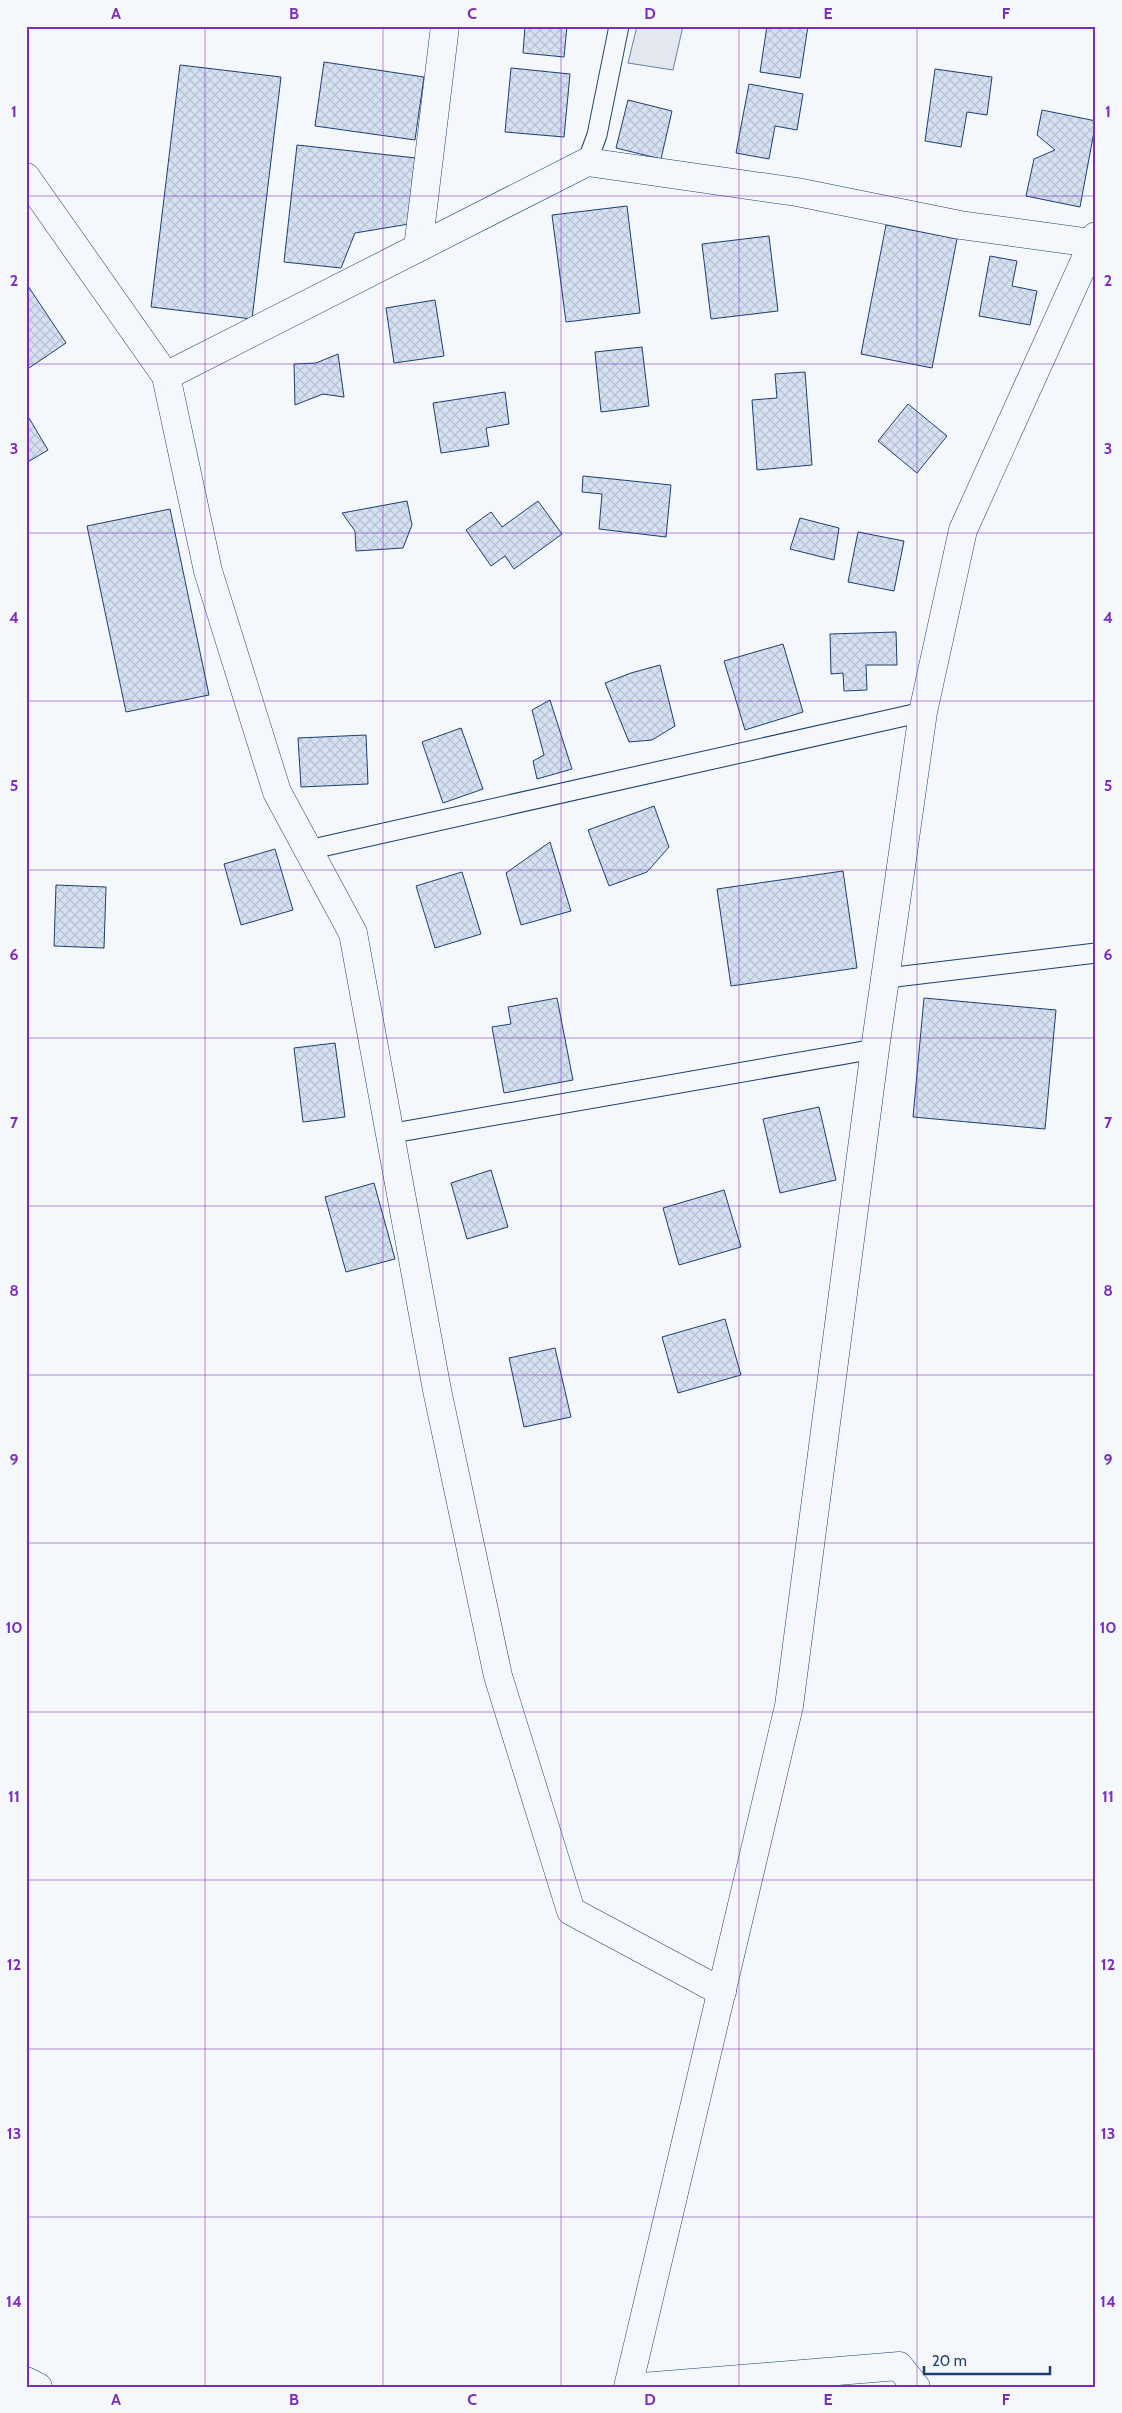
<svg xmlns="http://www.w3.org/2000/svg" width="1122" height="2413" viewBox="0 0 1122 2413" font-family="Cabin,sans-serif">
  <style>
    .parking { fill: #e3e8f0; stroke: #687fa3 }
    .building { fill: url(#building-cross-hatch); stroke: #1d3f73 }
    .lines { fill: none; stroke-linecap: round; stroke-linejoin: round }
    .lane-casing { stroke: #1d3f73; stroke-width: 21 }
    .street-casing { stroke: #1d3f73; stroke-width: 29 }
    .lane { stroke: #f4f7fb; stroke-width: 19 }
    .street { stroke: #f4f7fb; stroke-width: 28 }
    .grid { fill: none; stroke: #7b2cbf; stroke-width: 1; stroke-opacity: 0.55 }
    .neatline { fill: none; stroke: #7b2cbf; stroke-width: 2 }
    .grid-label { font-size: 16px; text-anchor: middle; font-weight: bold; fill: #7b2cbf }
  </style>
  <defs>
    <pattern id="building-cross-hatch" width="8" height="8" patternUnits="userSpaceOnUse" patternTransform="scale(1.25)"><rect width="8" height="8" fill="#d5e0f0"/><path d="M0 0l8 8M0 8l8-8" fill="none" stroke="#b6c1d1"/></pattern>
  </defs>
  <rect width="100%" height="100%" fill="#f4f7fb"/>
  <path class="parking" d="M 637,26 L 683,26 L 673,70 L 628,63 Z"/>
  <g class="building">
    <path d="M 525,26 L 567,26 L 564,57 L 523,53 Z"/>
    <path d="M 767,26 L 808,26 L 800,78 L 760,72 Z"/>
    <path d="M 324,62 L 424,77 L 415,140 L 315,126 Z"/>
    <path d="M 180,65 L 281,77 L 252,319 L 151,307 Z"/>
    <path d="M 511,68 L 570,74 L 564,137 L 505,132 Z"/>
    <path d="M 935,69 L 992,77 L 987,115 L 967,112 L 961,147 L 925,141 Z"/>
    <path d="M 749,84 L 803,94 L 797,130 L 775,126 L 769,159 L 736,153 Z"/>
    <path d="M 628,100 L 672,111 L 661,159 L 616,148 Z"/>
    <path d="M 1042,110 L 1096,121 L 1080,207 L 1026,196 L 1034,159 L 1055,150 L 1037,135 Z"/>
    <path d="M 297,145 L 416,158 L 409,224 L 355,233 L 341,268 L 284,262 Z"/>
    <path d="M 627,206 L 640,313 L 566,322 L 552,215 Z"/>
    <path d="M 886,225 L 957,239 L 932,368 L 861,354 Z"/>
    <path d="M 769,236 L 778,311 L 711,319 L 702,244 Z"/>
    <path d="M 990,256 L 1017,261 L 1012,286 L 1037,291 L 1030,325 L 979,316 Z"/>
    <path d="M 26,283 L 66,343 L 26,370 Z"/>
    <path d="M 435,300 L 444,356 L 394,363 L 386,308 Z"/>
    <path d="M 642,347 L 649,406 L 601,412 L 595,352 Z"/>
    <path d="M 338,354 L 344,397 L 323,394 L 295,405 L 294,364 L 316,363 Z"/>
    <path d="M 805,372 L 812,465 L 757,470 L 752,400 L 777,398 L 775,374 Z"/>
    <path d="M 505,392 L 509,424 L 486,428 L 489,446 L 441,453 L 433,403 Z"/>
    <path d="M 908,404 L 947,436 L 917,473 L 878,441 Z"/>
    <path d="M 26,413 L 48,450 L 26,463 Z"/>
    <path d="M 583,476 L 671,485 L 666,537 L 599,529 L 602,494 L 582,492 Z"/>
    <path d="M 407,501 L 412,525 L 403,548 L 356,551 L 355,531 L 342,513 Z"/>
    <path d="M 538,501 L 562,534 L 514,569 L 505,556 L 491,566 L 466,530 L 491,512 L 502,527 Z"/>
    <path d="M 170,509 L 209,695 L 126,712 L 87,526 Z"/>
    <path d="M 800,518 L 839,528 L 834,560 L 790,549 Z"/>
    <path d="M 858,532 L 904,541 L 894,591 L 848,582 Z"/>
    <path d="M 896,632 L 897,665 L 866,665 L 867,690 L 844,691 L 843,673 L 831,674 L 830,634 Z"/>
    <path d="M 783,644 L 803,712 L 745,730 L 724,661 Z"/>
    <path d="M 660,665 L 675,726 L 652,740 L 629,742 L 605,683 L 631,673 Z"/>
    <path d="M 550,700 L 572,769 L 537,779 L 533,761 L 544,755 L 532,710 Z"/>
    <path d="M 461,728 L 483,789 L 443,803 L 422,742 Z"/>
    <path d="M 366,735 L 368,784 L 301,787 L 298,738 Z"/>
    <path d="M 654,806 L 669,847 L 647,872 L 609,886 L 588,830 Z"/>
    <path d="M 550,842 L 571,911 L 521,925 L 506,873 Z"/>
    <path d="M 275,849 L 293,910 L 241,925 L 224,864 Z"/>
    <path d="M 843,871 L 857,968 L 731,986 L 717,889 Z"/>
    <path d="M 462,872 L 481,934 L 435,948 L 416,886 Z"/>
    <path d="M 56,885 L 106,887 L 104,948 L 54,946 Z"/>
    <path d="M 557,998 L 573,1080 L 504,1093 L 492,1027 L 511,1024 L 508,1007 Z"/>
    <path d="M 924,998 L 1056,1010 L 1045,1129 L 913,1117 Z"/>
    <path d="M 335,1043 L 345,1117 L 303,1122 L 294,1048 Z"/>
    <path d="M 819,1107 L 836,1180 L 780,1193 L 763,1119 Z"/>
    <path d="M 491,1170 L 508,1227 L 467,1239 L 451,1183 Z"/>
    <path d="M 374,1183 L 395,1259 L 346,1272 L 325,1197 Z"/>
    <path d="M 724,1190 L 741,1247 L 679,1265 L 663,1208 Z"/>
    <path d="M 725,1319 L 741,1375 L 678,1393 L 662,1337 Z"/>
    <path d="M 555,1348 L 571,1417 L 524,1427 L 509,1358 Z"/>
  </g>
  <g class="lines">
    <g class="lane-casing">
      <g id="lane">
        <path d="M 587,162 L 597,135 L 619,26"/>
        <path d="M 308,850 L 923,712"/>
        <path d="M 887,978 L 1096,953"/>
        <path d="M 388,1134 L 875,1049"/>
      </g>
    </g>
    <g class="street-casing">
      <g id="street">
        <path d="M 26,177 L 166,376 L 208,571 L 277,792 L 353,933 L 437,1390 L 498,1676 L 571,1911 L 722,1992"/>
        <path d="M 418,248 L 445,26"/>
        <path d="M 166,376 L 587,162 L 797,192 L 960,225 L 1092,243"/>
        <path d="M 26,2381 L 38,2387"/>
        <path d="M 628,2387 L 789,1706 L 875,1049 L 923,712 L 963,530 L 1096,236"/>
        <path d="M 642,2387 L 899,2366 L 916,2387"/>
      </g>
    </g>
    <use href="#lane" class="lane"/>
    <use href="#street" class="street"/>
  </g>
  <path class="grid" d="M 205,26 L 205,2387M 383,26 L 383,2387M 561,26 L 561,2387M 739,26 L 739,2387M 917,26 L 917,2387M 26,196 L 1096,196M 26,364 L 1096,364M 26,533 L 1096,533M 26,701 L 1096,701M 26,870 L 1096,870M 26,1038 L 1096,1038M 26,1206 L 1096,1206M 26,1375 L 1096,1375M 26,1543 L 1096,1543M 26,1712 L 1096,1712M 26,1880 L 1096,1880M 26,2049 L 1096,2049M 26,2217 L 1096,2217"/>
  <rect width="1122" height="2413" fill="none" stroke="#f4f7fb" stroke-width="55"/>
  <path d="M924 2366v8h126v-8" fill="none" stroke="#1d3f73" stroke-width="2.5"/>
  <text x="932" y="2366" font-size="15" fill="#1d3f73" stroke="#f4f7fb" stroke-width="4" paint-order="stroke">20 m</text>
  <rect x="28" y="28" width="1066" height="2358" class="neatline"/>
  <g class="grid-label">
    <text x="116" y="19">A</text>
    <text x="294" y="19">B</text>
    <text x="472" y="19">C</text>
    <text x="650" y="19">D</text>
    <text x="828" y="19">E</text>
    <text x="1006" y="19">F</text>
    <text x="14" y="117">1</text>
    <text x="1108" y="117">1</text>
    <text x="14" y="286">2</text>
    <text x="1108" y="286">2</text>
    <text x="14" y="454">3</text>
    <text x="1108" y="454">3</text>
    <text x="14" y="623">4</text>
    <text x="1108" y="623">4</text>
    <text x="14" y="791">5</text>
    <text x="1108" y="791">5</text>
    <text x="14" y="960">6</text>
    <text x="1108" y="960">6</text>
    <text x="14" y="1128">7</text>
    <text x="1108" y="1128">7</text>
    <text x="14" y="1296">8</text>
    <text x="1108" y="1296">8</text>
    <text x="14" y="1465">9</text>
    <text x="1108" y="1465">9</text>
    <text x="14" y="1633">10</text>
    <text x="1108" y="1633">10</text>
    <text x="14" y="1802">11</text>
    <text x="1108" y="1802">11</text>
    <text x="14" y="1970">12</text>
    <text x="1108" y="1970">12</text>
    <text x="14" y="2139">13</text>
    <text x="1108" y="2139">13</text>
    <text x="14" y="2307">14</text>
    <text x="1108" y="2307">14</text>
    <text x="116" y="2405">A</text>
    <text x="294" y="2405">B</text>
    <text x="472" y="2405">C</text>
    <text x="650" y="2405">D</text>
    <text x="828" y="2405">E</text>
    <text x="1006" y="2405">F</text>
  </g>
</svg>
